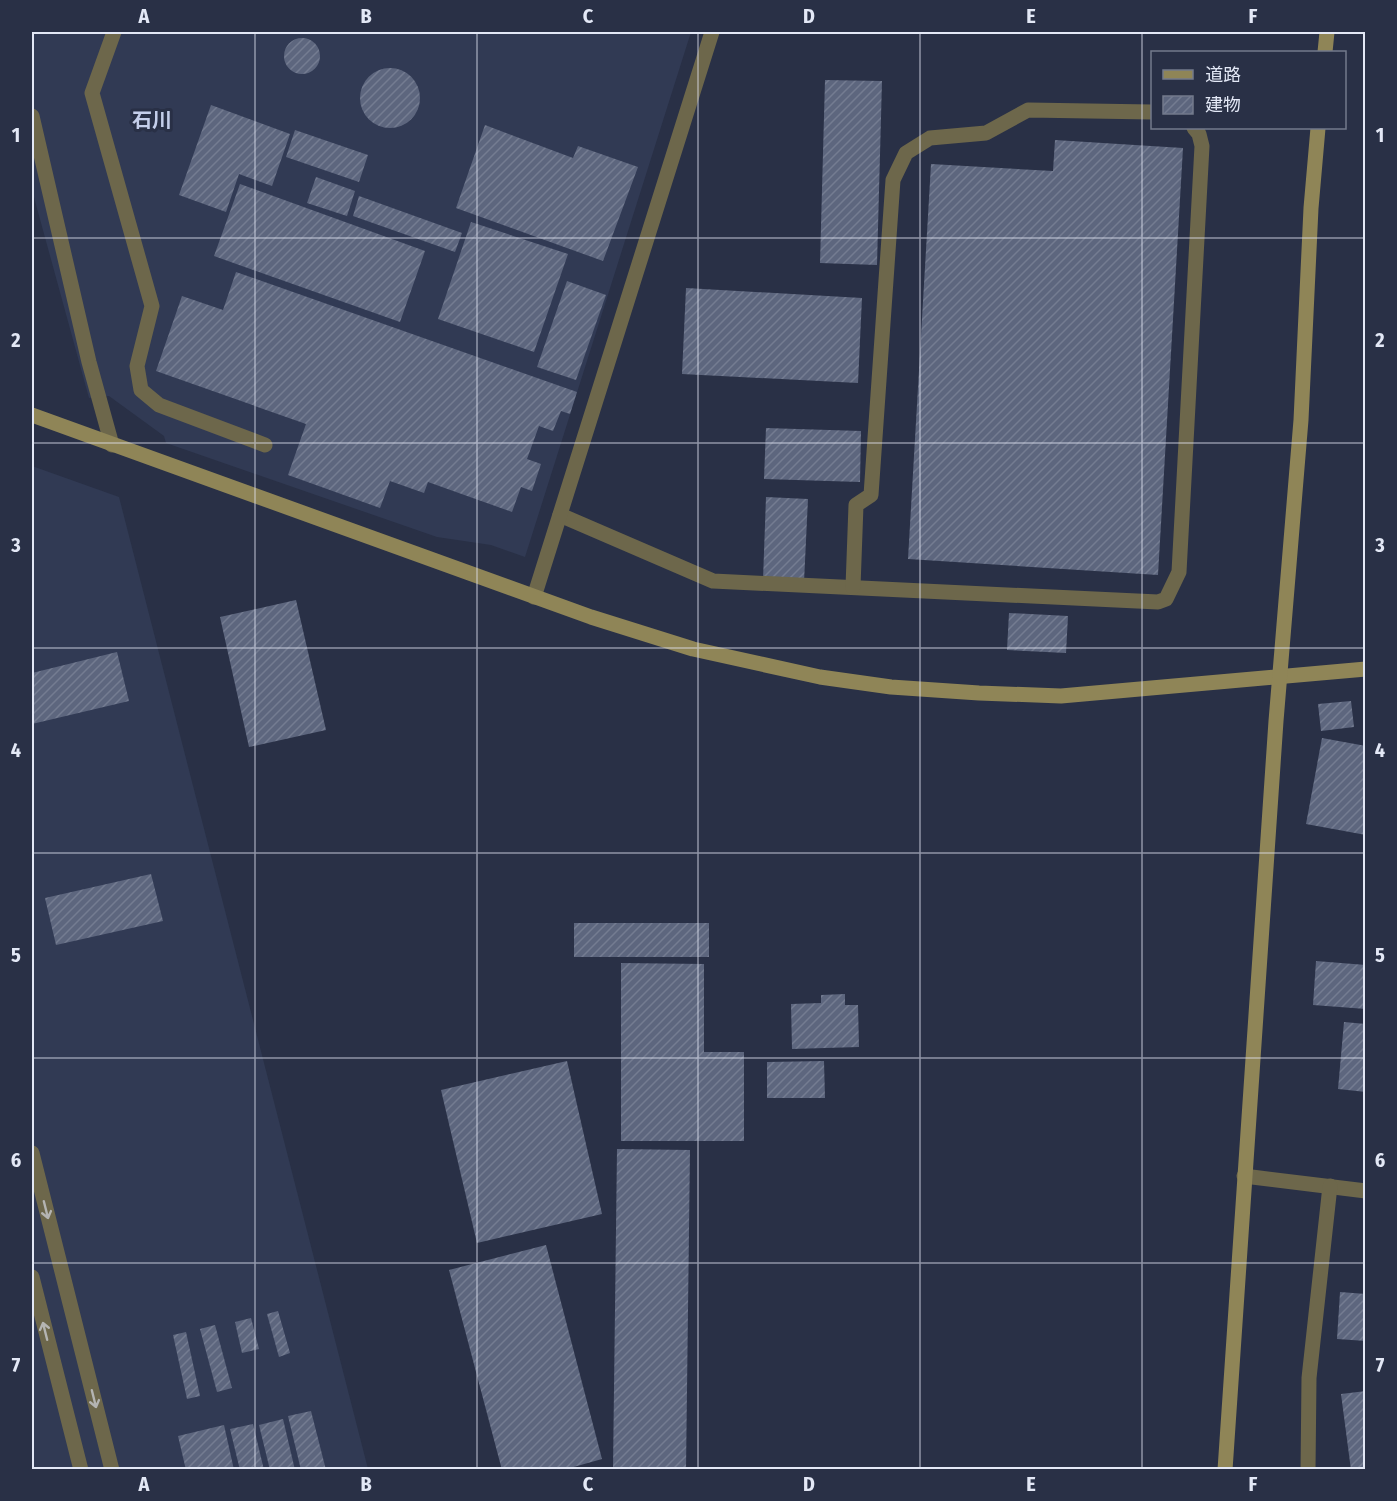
<svg xmlns="http://www.w3.org/2000/svg" width="1397" height="1501" viewBox="0 0 1397 1501" font-family="'Fira Sans Condensed','Noto Sans JP',sans-serif">
  <style>
    .built { fill: #313a54 }
    .building { fill: url(#building-hatch) }
    .lines { fill: none; stroke-linecap: round; stroke-linejoin: round }
    .lane { stroke: #6d674b; stroke-width: 15 }
    .street { stroke: #6d674b; stroke-width: 15 }
    .secondary { stroke: #8f8557; stroke-width: 15 }
    .oneway { stroke: #b4b4b2 }
    .grid { fill: none; stroke: #e3e8f6; stroke-width: 1.5; stroke-opacity: 0.55 }
    .labels { text-anchor: middle; dominant-baseline: central; stroke-width: 6; stroke-linejoin: round; paint-order: stroke }
    .neighbourhood-label { font-size: 20px; font-weight: bold; fill: #c4ceea; stroke: #293046 }
    .neatline { fill: none; stroke: #e3e8f6; stroke-width: 2 }
    .grid-label { font-size: 20px; text-anchor: middle; font-weight: bold; fill: #e3e8f6 }
  </style>
  <defs>
    <pattern id="building-hatch" width="6" height="6" patternUnits="userSpaceOnUse" patternTransform="scale(1.5)"><rect width="6" height="6" fill="#5d667e"/><path d="M-1 1l2-2M0 6l6-6M5 7l2-2" fill="none" stroke="#747c91"/></pattern>
  </defs>
  <rect width="100%" height="100%" fill="#293046"/>
  <g class="built">
    <path d="M 32,32 L 691,32 L 525,557 L 491,545 L 437,537 L 166,443 L 164,436 L 109,396 L 89,398 L 32,190 Z"/>
    <path d="M 32,466 L 119,497 L 368,1469 L 32,1469 Z"/>
  </g>
  <g class="building">
    <circle cx="302" cy="56" r="18"/>
    <circle cx="390" cy="98" r="30"/>
    <path d="M 825,80 L 882,81 L 877,265 L 820,263 Z"/>
    <path d="M 211,105 L 290,134 L 272,186 L 239,174 L 226,212 L 179,195 Z"/>
    <path d="M 485,125 L 573,158 L 578,146 L 638,167 L 603,261 L 456,208 Z"/>
    <path d="M 295,130 L 368,155 L 359,182 L 286,157 Z"/>
    <path d="M 1055,140 L 1183,148 L 1158,575 L 908,559 L 931,164 L 1053,171 Z"/>
    <path d="M 316,177 L 355,191 L 347,216 L 307,203 Z"/>
    <path d="M 240,184 L 425,251 L 400,322 L 214,256 Z"/>
    <path d="M 359,196 L 462,233 L 455,252 L 353,216 Z"/>
    <path d="M 471,222 L 568,254 L 534,352 L 438,319 Z"/>
    <path d="M 236,272 L 577,392 L 570,414 L 561,411 L 553,431 L 539,426 L 527,459 L 541,464 L 532,491 L 521,487 L 512,512 L 428,482 L 424,493 L 390,481 L 380,508 L 288,475 L 306,424 L 156,371 L 182,296 L 223,310 Z"/>
    <path d="M 567,281 L 606,295 L 576,380 L 537,367 Z"/>
    <path d="M 686,288 L 862,298 L 858,383 L 682,374 Z"/>
    <path d="M 766,428 L 861,431 L 860,482 L 764,479 Z"/>
    <path d="M 766,497 L 808,499 L 804,582 L 763,580 Z"/>
    <path d="M 296,600 L 326,730 L 249,747 L 220,617 Z"/>
    <path d="M 1009,613 L 1068,616 L 1066,653 L 1007,650 Z"/>
    <path d="M 117,652 L 129,701 L 32,724 L 32,673 Z"/>
    <path d="M 1351,701 L 1354,727 L 1321,731 L 1318,704 Z"/>
    <path d="M 1322,738 L 1366,746 L 1366,835 L 1306,824 Z"/>
    <path d="M 151,874 L 163,921 L 56,945 L 45,898 Z"/>
    <rect x="574" y="923" width="135" height="34"/>
    <path d="M 1316,961 L 1366,965 L 1366,1009 L 1313,1005 Z"/>
    <path d="M 621,963 L 704,964 L 704,1052 L 744,1052 L 744,1141 L 621,1141 Z"/>
    <path d="M 845,994 L 845,1005 L 858,1005 L 859,1047 L 792,1049 L 791,1004 L 821,1003 L 821,995 Z"/>
    <path d="M 1344,1022 L 1366,1024 L 1366,1092 L 1338,1089 Z"/>
    <path d="M 567,1061 L 602,1214 L 477,1243 L 441,1090 Z"/>
    <path d="M 824,1061 L 825,1098 L 767,1098 L 767,1062 Z"/>
    <path d="M 617,1149 L 690,1150 L 686,1470 L 613,1470 Z"/>
    <path d="M 546,1245 L 602,1459 L 563,1470 L 502,1470 L 449,1270 Z"/>
    <path d="M 1340,1292 L 1366,1294 L 1366,1341 L 1337,1339 Z"/>
    <path d="M 278,1311 L 290,1353 L 279,1357 L 267,1314 Z"/>
    <path d="M 251,1318 L 259,1349 L 242,1353 L 235,1322 Z"/>
    <path d="M 215,1325 L 232,1388 L 217,1392 L 200,1329 Z"/>
    <path d="M 186,1332 L 200,1396 L 187,1399 L 173,1335 Z"/>
    <path d="M 1366,1391 L 1366,1470 L 1351,1470 L 1341,1394 Z"/>
    <path d="M 311,1411 L 326,1470 L 301,1470 L 288,1416 Z"/>
    <path d="M 283,1419 L 295,1470 L 270,1470 L 259,1425 Z"/>
    <path d="M 253,1424 L 264,1470 L 240,1470 L 230,1429 Z"/>
    <path d="M 224,1425 L 234,1470 L 186,1470 L 178,1436 Z"/>
  </g>
  <g class="lines">
    <g class="lane">
      <path d="M 114,32 L 92,93 L 152,306 L 137,366 L 141,390 L 159,405 L 265,445"/>
      <path d="M 32,116 L 89,362 L 112,445"/>
      <path d="M 560,515 L 713,581 L 1158,602 L 1166,599 L 1179,572 L 1202,146 L 1199,134 L 1194,128"/>
      <path d="M 853,587 L 856,505 L 871,495 L 893,180 L 906,153 L 930,138 L 986,133 L 1028,110 L 1152,112"/>
      <path d="M 32,1153 L 112,1470"/>
      <path d="M 32,1277 L 81,1470"/>
    </g>
    <g class="street">
      <path d="M 534,597 L 712,32"/>
      <path d="M 1244,1176 L 1366,1191"/>
      <path d="M 1308,1470 L 1309,1378 L 1330,1186"/>
    </g>
    <g class="secondary">
      <path d="M 1325,52 L 1327,32"/>
      <path d="M 32,415 L 591,617 L 693,649 L 820,677 L 891,687 L 979,693 L 1061,696 L 1366,669"/>
      <path d="M 1225,1470 L 1276,721 L 1301,420 L 1311,208 L 1318,128"/>
    </g>
  </g>
  <defs><path id="oneway-shaft" d="M-6 0H5M1.5-3L5.5 0L1.5 3" fill="none" stroke-width="1.6" stroke-linecap="round" stroke-linejoin="round" transform="scale(1.5)"/></defs>
  <g class="oneway">
    <use href="#oneway-shaft" transform="translate(46 1210) rotate(76)"/>
    <use href="#oneway-shaft" transform="translate(45 1331) rotate(-104)"/>
    <use href="#oneway-shaft" transform="translate(94 1399) rotate(76)"/>
  </g>
  <path class="grid" d="M 255,32 L 255,1470M 477,32 L 477,1470M 698,32 L 698,1470M 920,32 L 920,1470M 1142,32 L 1142,1470M 32,238 L 1366,238M 32,443 L 1366,443M 32,648 L 1366,648M 32,853 L 1366,853M 32,1058 L 1366,1058M 32,1263 L 1366,1263"/>
  <g class="labels">
    <g class="neighbourhood-label">
      <text x="152" y="120">石川</text>
    </g>
  </g>
  <rect width="1397" height="1501" fill="none" stroke="#293046" stroke-width="66"/>
  <rect x="1151" y="51" width="195" height="78" fill="#293046" stroke="#737a8c" stroke-width="1.5"/>
  <rect x="1163" y="70" width="30" height="9" fill="#8f8557" stroke="#737a8c" stroke-width="1.5"/>
  <text x="1205" y="81" font-size="18" fill="#e3e8f6">道路</text>
  <rect x="1163" y="96" width="30" height="18" fill="url(#building-hatch)" stroke="#737a8c" stroke-width="1.5"/>
  <text x="1205" y="111" font-size="18" fill="#e3e8f6">建物</text>
  <rect x="33" y="33" width="1331" height="1435" class="neatline"/>
  <g class="grid-label">
    <text x="144" y="23">A</text>
    <text x="366" y="23">B</text>
    <text x="588" y="23">C</text>
    <text x="809" y="23">D</text>
    <text x="1031" y="23">E</text>
    <text x="1253" y="23">F</text>
    <text x="16" y="142">1</text>
    <text x="1380" y="142">1</text>
    <text x="16" y="347">2</text>
    <text x="1380" y="347">2</text>
    <text x="16" y="552">3</text>
    <text x="1380" y="552">3</text>
    <text x="16" y="757">4</text>
    <text x="1380" y="757">4</text>
    <text x="16" y="962">5</text>
    <text x="1380" y="962">5</text>
    <text x="16" y="1167">6</text>
    <text x="1380" y="1167">6</text>
    <text x="16" y="1372">7</text>
    <text x="1380" y="1372">7</text>
    <text x="144" y="1491">A</text>
    <text x="366" y="1491">B</text>
    <text x="588" y="1491">C</text>
    <text x="809" y="1491">D</text>
    <text x="1031" y="1491">E</text>
    <text x="1253" y="1491">F</text>
  </g>
</svg>
